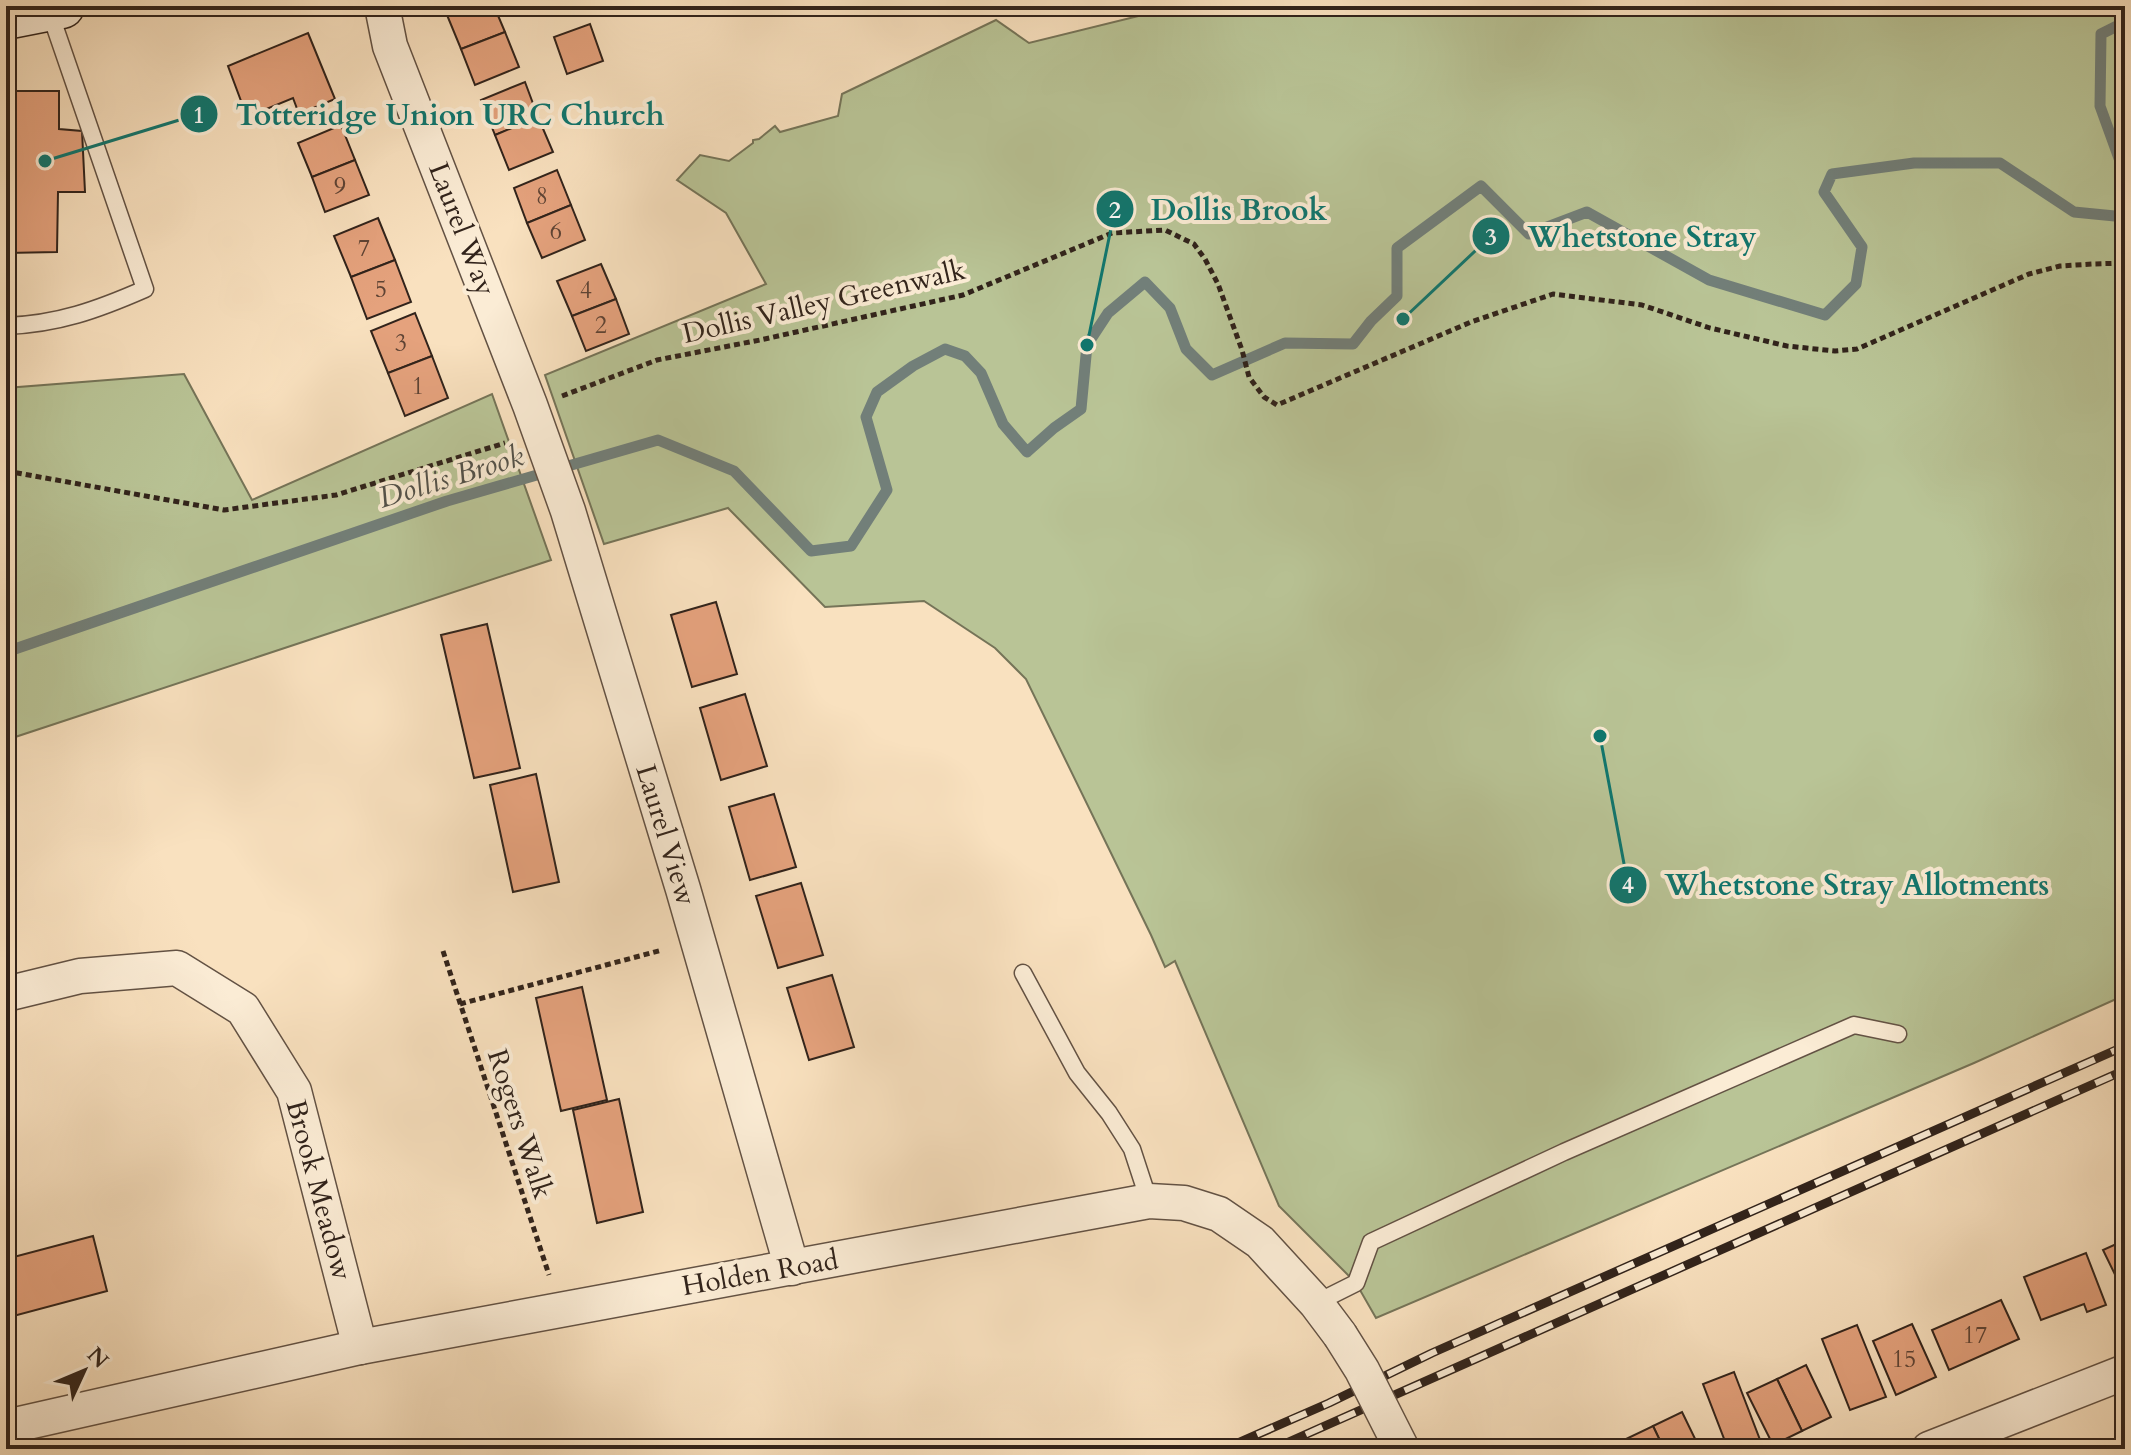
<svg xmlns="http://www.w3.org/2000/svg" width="2131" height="1455" viewBox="0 0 2131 1455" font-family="Cardo,serif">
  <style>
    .green { fill: #b9c496; stroke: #757458; stroke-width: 2 }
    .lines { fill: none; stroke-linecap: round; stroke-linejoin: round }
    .stream { stroke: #727f79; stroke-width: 11 }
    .building { fill: #e5a27d; stroke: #31231b; stroke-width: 2 }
    .lane-casing { stroke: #635244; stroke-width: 19 }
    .street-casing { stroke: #635244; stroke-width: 37 }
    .secondary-casing { stroke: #31231b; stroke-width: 47 }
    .path { stroke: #31231b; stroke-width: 5; stroke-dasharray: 6 4; stroke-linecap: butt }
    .lane { stroke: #fbecd5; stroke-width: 16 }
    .street { stroke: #fbecd5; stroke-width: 34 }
    .secondary { stroke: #fbecd5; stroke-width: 44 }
    .rail-casing { stroke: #31231b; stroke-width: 9 }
    .rail { stroke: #fbecd5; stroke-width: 6; stroke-dasharray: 18; stroke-linecap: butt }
    .street-bridge-casing { stroke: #635244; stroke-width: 37; stroke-linecap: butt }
    .street-bridge { stroke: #fbecd5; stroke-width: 34 }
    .labels { text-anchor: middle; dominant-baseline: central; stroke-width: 8; stroke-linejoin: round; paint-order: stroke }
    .number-label { font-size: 24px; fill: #5e4334 }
    .street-label { font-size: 28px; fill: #31231b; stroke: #fbecd5 }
    .water-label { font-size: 30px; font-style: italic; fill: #52514a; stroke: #fbecd5 }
    .leader { fill: none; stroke: #0f766e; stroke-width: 3 }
    .callout-dot { fill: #0f766e; stroke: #fbecd5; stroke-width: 3 }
    .mark-label { font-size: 24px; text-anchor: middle; font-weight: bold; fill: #fff }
    .callout-label { font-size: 30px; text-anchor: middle; font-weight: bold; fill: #0f766e; stroke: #fbecd5; stroke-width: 8; stroke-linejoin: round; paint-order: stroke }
  </style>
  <rect width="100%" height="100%" fill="#f9e1bf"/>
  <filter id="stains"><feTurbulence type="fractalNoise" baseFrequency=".0025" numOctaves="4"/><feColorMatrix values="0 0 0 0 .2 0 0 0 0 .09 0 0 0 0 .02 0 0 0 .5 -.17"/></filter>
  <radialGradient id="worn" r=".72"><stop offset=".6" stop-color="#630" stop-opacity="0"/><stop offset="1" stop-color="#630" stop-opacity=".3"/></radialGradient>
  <g class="green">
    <path d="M 1179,6 L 2125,6 L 2125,995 L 1974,1063 L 1376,1318 L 1356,1283 L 1279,1206 L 1175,961 L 1165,967 L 1151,935 L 1026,679 L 995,648 L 924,601 L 825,607 L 728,508 L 604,544 L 545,375 L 766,284 L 726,213 L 677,180 L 700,155 L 729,161 L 753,143 L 753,140 L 759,139 L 775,126 L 780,132 L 838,116 L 842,94 L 996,20 L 1029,43 Z"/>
    <path d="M 184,374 L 252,500 L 492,394 L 551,560 L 6,740 L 6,388 Z"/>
  </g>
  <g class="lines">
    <g class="stream">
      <path d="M 2125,22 L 2101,34 L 2100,106 L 2125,175"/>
      <path d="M 6,652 L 447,501 L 658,440 L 734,471 L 811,551 L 851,546 L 887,490 L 866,417 L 877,392 L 913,366 L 945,349 L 965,356 L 981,373 L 1003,424 L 1027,452 L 1054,428 L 1081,409 L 1087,345 L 1108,313 L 1145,282 L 1170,308 L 1186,349 L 1212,375 L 1285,343 L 1353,344 L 1371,321 L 1397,296 L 1397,248 L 1481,186 L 1529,234 L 1587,212 L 1709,280 L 1825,315 L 1856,284 L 1862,247 L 1824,192 L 1832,174 L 1914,163 L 2000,163 L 2074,212 L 2125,217"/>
    </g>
  </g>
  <g class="building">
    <path d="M 469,6 L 494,6 L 505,32 L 461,49 L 447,15 Z"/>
    <path d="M 590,24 L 603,61 L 567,74 L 554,37 Z"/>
    <path d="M 505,32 L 519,67 L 475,85 L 461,49 Z"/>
    <path d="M 308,33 L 335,99 L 299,114 L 293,98 L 247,117 L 228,66 Z"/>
    <path d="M 525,82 L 538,117 L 495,135 L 481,100 Z"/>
    <path d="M 6,91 L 59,91 L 59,129 L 82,131 L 85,192 L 58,192 L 57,252 L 6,253 Z"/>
    <path d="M 538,117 L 553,152 L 509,170 L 495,135 Z"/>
    <path d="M 341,125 L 355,160 L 312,177 L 298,143 Z"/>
    <path d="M 355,160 L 369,195 L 325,212 L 312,177 Z"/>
    <path d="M 557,170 L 571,205 L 527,223 L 514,188 Z"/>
    <path d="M 571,205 L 585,240 L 542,258 L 527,223 Z"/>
    <path d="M 378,218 L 395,260 L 351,277 L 334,236 Z"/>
    <path d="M 395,260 L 411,302 L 367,319 L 351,277 Z"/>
    <path d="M 601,264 L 616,299 L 572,316 L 557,281 Z"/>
    <path d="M 616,299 L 629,334 L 586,351 L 572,316 Z"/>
    <path d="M 415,313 L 432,356 L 388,373 L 371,331 Z"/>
    <path d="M 432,356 L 448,398 L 405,416 L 388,373 Z"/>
    <path d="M 716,602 L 737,674 L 692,687 L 671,615 Z"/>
    <path d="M 487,624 L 520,768 L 474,778 L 441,635 Z"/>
    <path d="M 745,694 L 767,766 L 721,780 L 700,708 Z"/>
    <path d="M 536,774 L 559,882 L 513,892 L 490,785 Z"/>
    <path d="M 774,794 L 796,867 L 750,880 L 729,807 Z"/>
    <path d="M 801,883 L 823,955 L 778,968 L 756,896 Z"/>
    <path d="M 832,975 L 854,1047 L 809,1060 L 787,988 Z"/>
    <path d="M 582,987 L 607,1100 L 561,1111 L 536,998 Z"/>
    <path d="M 619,1099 L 643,1212 L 597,1223 L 573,1110 Z"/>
    <path d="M 93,1236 L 107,1291 L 6,1318 L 6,1259 Z"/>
    <path d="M 2125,1240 L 2125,1295 L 2103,1250 Z"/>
    <path d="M 2086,1253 L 2106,1305 L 2087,1312 L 2084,1304 L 2041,1320 L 2024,1277 Z"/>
    <path d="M 2001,1300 L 2019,1339 L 1949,1370 L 1932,1330 Z"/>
    <path d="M 1912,1324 L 1936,1377 L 1896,1395 L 1873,1341 Z"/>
    <path d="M 1857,1325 L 1886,1397 L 1850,1410 L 1822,1339 Z"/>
    <path d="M 1806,1365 L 1831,1417 L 1802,1431 L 1777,1379 Z"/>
    <path d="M 1734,1372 L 1762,1445 L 1753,1449 L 1728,1449 L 1703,1384 Z"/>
    <path d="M 1777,1379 L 1802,1431 L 1773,1445 L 1747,1393 Z"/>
    <path d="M 1682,1412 L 1700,1449 L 1664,1449 L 1653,1426 Z"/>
    <path d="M 1653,1426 L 1664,1449 L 1629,1449 L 1624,1440 Z"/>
  </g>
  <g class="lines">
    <g class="lane-casing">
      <g id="lane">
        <path d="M 6,326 C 58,324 97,310 145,289 L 49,10"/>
        <path d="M 1023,973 L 1077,1073 L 1109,1113 L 1132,1149 L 1149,1201"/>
        <path d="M 1316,1303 L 1356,1283 L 1371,1242 L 1564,1152 L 1854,1025 L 1898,1034"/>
      </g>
    </g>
    <g class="street-casing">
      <g id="street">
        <path d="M 382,6 L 390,46 L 530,405 L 568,511 L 683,889 L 792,1268"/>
        <path d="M 6,994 L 80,976 L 177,968 L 243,1009 L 294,1091 L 360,1347"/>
        <path d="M 6,1427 L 360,1347 L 1149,1201 L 1184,1203 L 1219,1214 L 1260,1242 L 1316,1303 L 1340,1335"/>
        <path d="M 1929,1449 L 2125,1372"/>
      </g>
    </g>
    <g class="secondary-casing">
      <path id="secondary" d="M 6,17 L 62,6"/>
    </g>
    <g class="path">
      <path d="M 562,396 L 657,360 L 760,340 L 963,295 L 1112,233 L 1165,230 L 1194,244 L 1205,259 L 1218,284 L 1242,350 L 1249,377 L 1264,397 L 1277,405 L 1471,322 L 1553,294 L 1642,305 L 1710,328 L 1787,346 L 1835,351 L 1857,349 L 2029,274 L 2060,266 L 2092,264 L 2125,263"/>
      <path d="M 6,471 L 224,510 L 336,495 L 505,443"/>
      <path d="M 443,951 L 549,1275"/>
      <path d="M 460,1004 L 662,950"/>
    </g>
    <use href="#lane" class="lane"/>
    <use href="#street" class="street"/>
    <use href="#secondary" class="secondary"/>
    <g class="rail-casing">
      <g id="rail">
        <path d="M 1224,1449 L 1329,1403 L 1432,1353 L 2125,1046"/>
        <path d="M 1273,1449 L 2125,1070"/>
      </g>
    </g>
    <use href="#rail" class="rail"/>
    <g class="street-bridge-casing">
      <path id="street-bridge" d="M 1340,1335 L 1362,1370 L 1402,1449"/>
    </g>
    <use href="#street-bridge" class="street-bridge"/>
  </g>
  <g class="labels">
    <g class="number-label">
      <text x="340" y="186">9</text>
      <text x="542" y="196">8</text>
      <text x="556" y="231">6</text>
      <text x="364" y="248">7</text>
      <text x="381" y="289">5</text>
      <text x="586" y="290">4</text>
      <text x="601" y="325">2</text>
      <text x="401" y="343">3</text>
      <text x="418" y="386">1</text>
      <text x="1975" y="1335">17</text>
      <text x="1904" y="1359">15</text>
    </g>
    <g class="street-label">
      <text transform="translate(462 229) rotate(69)">Laurel Way</text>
      <text transform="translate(824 302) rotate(-13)">Dollis Valley Greenwalk</text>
      <text transform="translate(666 835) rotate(73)">Laurel View</text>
      <text transform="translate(520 1124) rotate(72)">Rogers Walk</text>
      <text transform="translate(319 1190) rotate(75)">Brook Meadow</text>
      <text transform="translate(760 1273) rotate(-10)">Holden Road</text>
    </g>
    <g class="water-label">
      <text transform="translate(451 477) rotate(-17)">Dollis Brook</text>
    </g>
  </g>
  <path class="leader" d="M45 161L199 114M1087 345L1115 209M1403 319L1491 236M1600 736L1628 885"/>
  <g class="callout-dot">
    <circle cx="45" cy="161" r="8"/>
    <circle cx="1087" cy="345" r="8"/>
    <circle cx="1403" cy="319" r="8"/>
    <circle cx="1600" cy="736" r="8"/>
    <circle cx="199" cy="114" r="20"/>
    <circle cx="1115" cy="209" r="20"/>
    <circle cx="1491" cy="236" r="20"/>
    <circle cx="1628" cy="885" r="20"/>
  </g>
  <g class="mark-label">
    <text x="199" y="123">1</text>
    <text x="1115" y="218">2</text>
    <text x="1491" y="245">3</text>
    <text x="1628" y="893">4</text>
  </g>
  <g class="callout-label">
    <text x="450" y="125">Totteridge Union URC Church</text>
    <text x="1239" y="220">Dollis Brook</text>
    <text x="1642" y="247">Whetstone Stray</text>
    <text x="1857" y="895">Whetstone Stray Allotments</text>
  </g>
  <rect width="2131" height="1455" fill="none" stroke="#f9e1bf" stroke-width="32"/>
  <rect x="8" y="8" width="2115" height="1439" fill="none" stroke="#31231b" stroke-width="4"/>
  <rect x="16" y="16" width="2099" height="1423" fill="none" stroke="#31231b" stroke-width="2"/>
  <g transform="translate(84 1371) rotate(46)" stroke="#fbecd5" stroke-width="6" paint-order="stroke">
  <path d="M0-6L14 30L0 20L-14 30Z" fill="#31231b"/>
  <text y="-12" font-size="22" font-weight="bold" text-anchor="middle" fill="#31231b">N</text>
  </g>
  <rect width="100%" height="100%" filter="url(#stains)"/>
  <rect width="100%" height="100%" fill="url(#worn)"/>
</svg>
